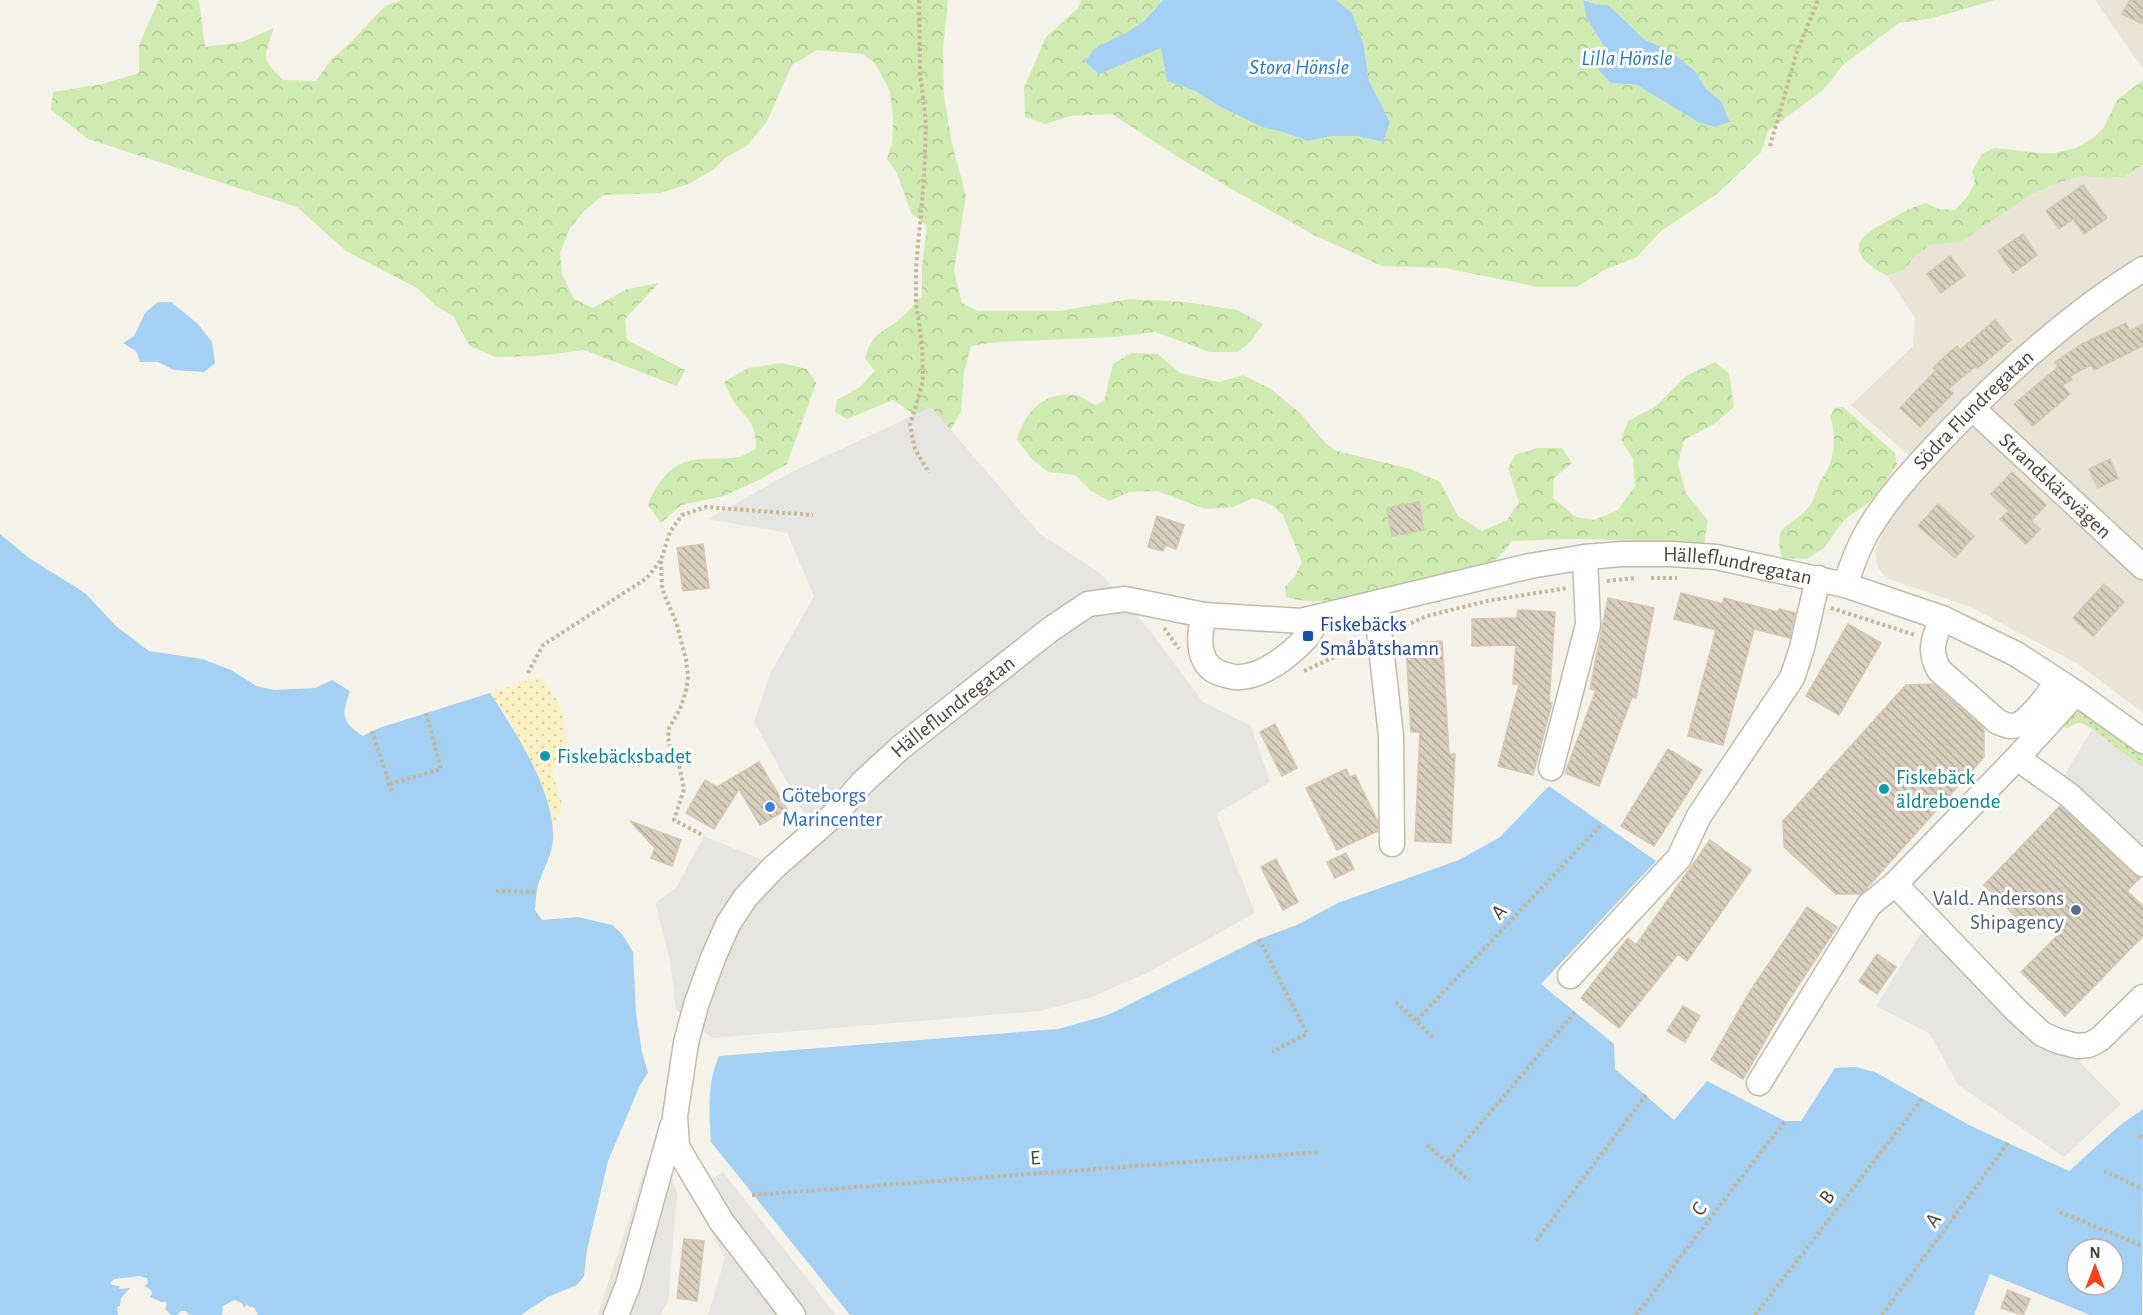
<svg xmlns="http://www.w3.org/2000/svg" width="2143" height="1315" viewBox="0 0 2143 1315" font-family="'Alegreya Sans',sans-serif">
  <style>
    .residential { fill: #eae4d7 }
    .grass { fill: url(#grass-dots) }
    .forest { fill: url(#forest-crowns) }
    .sand { fill: url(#sand-dots) }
    .parking { fill: #e7e5e1 }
    .water { fill: #a4d0f4; fill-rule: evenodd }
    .building { fill: url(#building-back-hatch); stroke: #d3c7b1; stroke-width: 1.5 }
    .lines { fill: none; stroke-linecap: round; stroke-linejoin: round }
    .minor-casing { stroke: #c1bbab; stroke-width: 27 }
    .path { stroke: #c4b79c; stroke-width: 4; stroke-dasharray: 3 3; stroke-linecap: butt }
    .minor { stroke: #fff; stroke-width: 24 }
    .transit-dot { fill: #1a4fb4; stroke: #fff; stroke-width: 2 }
    .culture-dot { fill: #0f9aa8; stroke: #fff; stroke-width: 2 }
    .shop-dot { fill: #3f7fe0; stroke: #fff; stroke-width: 2 }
    .service-dot { fill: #5c6f8a; stroke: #fff; stroke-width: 2 }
    .labels { text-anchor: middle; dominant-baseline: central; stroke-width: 6; stroke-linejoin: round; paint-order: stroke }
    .street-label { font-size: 21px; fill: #4a4337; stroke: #fff }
    .transit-label { font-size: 21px; fill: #164399; stroke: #fff; text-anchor: start }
    .culture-label { font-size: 21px; fill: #0d838f; stroke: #fff; text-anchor: start }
    .shop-label { font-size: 21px; fill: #366cbe; stroke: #fff; text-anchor: start }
    .service-label { font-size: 21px; fill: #4e5e75; stroke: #fff; text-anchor: end }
    .water-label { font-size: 22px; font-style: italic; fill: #2a79bc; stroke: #fff }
  </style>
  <defs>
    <pattern id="grass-dots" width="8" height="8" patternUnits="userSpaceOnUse" patternTransform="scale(1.5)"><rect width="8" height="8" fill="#cfebb1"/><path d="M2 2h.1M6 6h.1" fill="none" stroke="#b3cb99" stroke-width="1.8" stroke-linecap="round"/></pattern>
    <pattern id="forest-crowns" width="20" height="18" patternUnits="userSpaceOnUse" patternTransform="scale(1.5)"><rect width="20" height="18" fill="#cfebb1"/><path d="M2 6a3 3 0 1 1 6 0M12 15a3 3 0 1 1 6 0" fill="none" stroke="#b3cb99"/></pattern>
    <pattern id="sand-dots" width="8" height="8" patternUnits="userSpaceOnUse" patternTransform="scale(1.5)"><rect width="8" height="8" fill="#faf1c5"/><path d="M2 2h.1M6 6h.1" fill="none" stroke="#d8d0aa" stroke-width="1.8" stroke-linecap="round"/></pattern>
    <pattern id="building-back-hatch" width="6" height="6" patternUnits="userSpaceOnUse" patternTransform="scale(1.5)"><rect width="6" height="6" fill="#d8cebe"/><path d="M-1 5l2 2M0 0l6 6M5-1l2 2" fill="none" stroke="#b1a99b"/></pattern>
  </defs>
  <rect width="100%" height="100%" fill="#f5f2e9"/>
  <g class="residential">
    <path d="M 2095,0 L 2143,0 L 2143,69 Z"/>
    <path d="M 2143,165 L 2143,713 L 2078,664 L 1971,607 L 1886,578 L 1878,568 L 1875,551 L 1892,511 L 1927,471 L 1851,405 L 1913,346 L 1915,318 L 1887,276 L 1904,270 L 1916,255 L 1930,245 L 1960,242 L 2029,196 L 2054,184 L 2081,175 L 2106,178 L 2123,177 Z"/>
  </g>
  <path class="grass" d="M 2075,712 C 2101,712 2123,737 2143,753 L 2143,768 L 2092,729 L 2080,722 L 2067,728 L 2060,725 Z"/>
  <g class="forest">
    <path d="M 159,0 L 199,0 L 205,47 L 242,42 L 274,28 C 264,59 259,56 283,80 L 316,81 L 331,60 L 352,41 L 385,6 L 402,0 L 948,0 L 943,50 L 944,97 L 952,143 L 966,196 L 954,271 L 962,303 L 978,311 L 1059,311 L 1130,299 L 1185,302 L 1237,310 L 1263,324 L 1251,341 L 1238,352 L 1210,352 L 1155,332 L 1114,337 L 997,342 L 971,346 L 964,372 L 961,412 L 947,436 L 893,400 L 847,419 L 835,412 L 837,400 L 860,387 L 875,371 L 865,358 C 873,330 885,333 902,317 C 909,311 915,303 922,296 L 922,266 L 927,226 L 911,213 L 897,173 L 887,159 L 892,143 L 893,120 L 890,91 L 875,63 L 863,54 L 817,50 L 792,65 L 767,121 L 748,145 L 725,158 L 713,170 L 686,185 L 660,193 L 603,195 L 583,212 L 569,230 L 560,253 L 562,274 L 574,299 L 593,308 L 627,289 L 659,283 L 625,319 L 627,340 L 685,370 L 677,386 L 584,350 L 538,356 L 495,357 L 470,346 L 453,316 L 436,306 L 417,288 L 346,251 L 297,207 L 88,139 L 51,110 L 53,92 L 102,84 L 139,73 L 139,45 Z"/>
    <path d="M 1082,0 L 1163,0 C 1153,11 1144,21 1132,30 C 1114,41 1097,44 1085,62 L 1099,74 L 1161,47 L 1167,81 L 1195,91 L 1219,106 L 1262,127 L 1283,132 L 1308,141 L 1332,136 L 1357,136 L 1382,142 L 1390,122 L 1369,81 L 1363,43 L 1352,13 L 1336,0 L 1583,0 L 1587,19 L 1604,46 L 1596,60 L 1599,71 L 1611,83 L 1637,85 L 1698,122 L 1715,127 L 1730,122 L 1721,101 L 1706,89 L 1695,71 L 1668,49 L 1645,40 L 1627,24 L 1599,5 L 1585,0 L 1995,0 L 1933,18 L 1899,23 L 1844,64 L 1823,90 L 1768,131 L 1761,152 L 1718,193 L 1661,231 L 1637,257 L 1604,270 L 1577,287 L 1538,287 L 1445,268 L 1382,266 L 1314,235 L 1235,191 L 1178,157 L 1112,114 L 1071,116 L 1045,124 L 1025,117 L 1024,88 L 1046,37 L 1077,9 Z"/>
    <path d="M 2143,80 L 2143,165 L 2123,177 L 2106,178 L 2081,176 L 2054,184 L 2029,196 L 1960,242 L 1930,245 L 1916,255 L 1904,270 L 1887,276 C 1849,255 1849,240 1888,221 C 1902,213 1909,208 1926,203 L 1939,209 L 1955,210 L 1967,197 L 1975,183 L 1972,171 L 1982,154 L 1994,148 L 2039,153 L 2054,153 L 2076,148 L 2095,137 L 2104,127 L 2117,100 Z"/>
    <path d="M 1131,353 L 1158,354 L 1180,373 L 1219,382 L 1243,375 L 1271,389 L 1300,413 L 1326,444 L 1337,451 L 1411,469 L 1440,482 L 1458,516 L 1482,531 L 1507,520 L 1519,502 L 1508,468 L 1515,455 L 1537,448 L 1562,448 L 1572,463 L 1554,478 L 1553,498 L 1576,517 L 1594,520 L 1618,510 L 1635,486 L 1633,459 L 1621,440 L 1628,421 L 1656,406 L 1686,376 L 1715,362 L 1729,374 L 1734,407 L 1714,424 L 1684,440 L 1678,463 L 1686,493 L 1708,521 L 1704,545 L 1669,550 L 1628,540 L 1571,539 L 1512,541 C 1504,553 1495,562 1481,567 C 1467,573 1451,575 1436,579 C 1399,588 1323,610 1286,597 L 1285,587 L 1295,576 L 1302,562 L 1283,515 L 1272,505 L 1253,498 L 1233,507 L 1206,509 L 1157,491 L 1130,492 L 1109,501 L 1091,491 L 1075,475 L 1048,472 L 1031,458 L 1017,440 C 1024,414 1043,391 1074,395 C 1081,396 1089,402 1095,405 L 1104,401 L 1113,364 Z"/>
    <path d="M 782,363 L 807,369 L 816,383 L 787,464 L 761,479 L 724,496 L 681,505 L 661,523 L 648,505 C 652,494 657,485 665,476 C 693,444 730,471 756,448 C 756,421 747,421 733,400 C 730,395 727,388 724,382 L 748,368 Z"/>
    <path d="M 1843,407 L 1895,453 L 1897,465 L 1872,500 L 1844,520 L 1824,548 L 1807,559 L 1782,558 C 1772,523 1789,529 1807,509 C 1814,502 1815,493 1819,484 C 1821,478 1826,474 1828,468 C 1835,453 1836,432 1830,417 L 1835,408 Z"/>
  </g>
  <path class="sand" d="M 542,676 L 564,713 L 566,749 L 552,772 L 563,807 L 552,825 L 543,789 L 512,725 L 490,693 Z"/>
  <g class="parking">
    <path d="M 931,407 L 1040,534 L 1100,573 L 1150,631 L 1203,702 L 1251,726 L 1270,782 L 1216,814 L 1255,913 L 1147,973 L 1089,998 L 1040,1011 L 712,1038 L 676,1010 L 670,960 L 655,903 L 676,888 L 704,836 L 762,860 L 809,823 L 754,721 L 770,674 L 814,596 L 787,533 L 708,519 L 792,472 Z"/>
    <path d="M 2092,729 L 2143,768 L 2143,854 L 2061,781 Z"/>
    <path d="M 1923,930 L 2039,1048 L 2069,1051 L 2121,1104 L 2064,1157 L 1958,1085 L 1930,1034 L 1876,1006 Z"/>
    <path d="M 658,1129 L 677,1194 L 668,1302 L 660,1315 L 598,1315 Z"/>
    <path d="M 723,1172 L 836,1315 L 708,1315 L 725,1258 L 690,1192 Z"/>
  </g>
  <g class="water">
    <path d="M 1163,0 L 1336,0 L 1352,13 L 1363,43 L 1369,81 L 1390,122 L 1383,142 L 1357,136 L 1332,136 L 1308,141 L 1283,132 L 1262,127 L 1219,106 L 1195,91 L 1167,81 L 1161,48 L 1099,74 L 1085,62 L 1094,49 L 1129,31 L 1144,21 Z"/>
    <path d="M 1583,0 L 1599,5 L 1608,5 L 1645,40 L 1668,49 L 1695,71 L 1706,89 L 1721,101 L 1730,122 L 1715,127 L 1698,122 L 1637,85 L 1611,83 L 1599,71 L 1596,60 L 1604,46 L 1587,19 Z"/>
    <path d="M 158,302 L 171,302 L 198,324 L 212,342 L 215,363 L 204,372 L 174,370 L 158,362 L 140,362 L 136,351 L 123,343 L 134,336 L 145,313 Z"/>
    <path d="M 0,534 L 29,558 L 85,593 L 116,626 L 149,651 L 202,659 L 231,670 L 256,686 L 274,690 L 315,688 L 332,680 L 350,691 C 342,714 340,722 363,736 L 379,728 L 490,693 C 515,731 555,792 553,839 C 552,855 544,868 539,882 C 536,891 536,901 535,910 L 542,920 L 578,917 L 612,925 L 622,934 L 633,952 L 636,1013 L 642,1052 L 648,1073 L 640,1085 L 608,1161 L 587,1250 L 584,1276 L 577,1285 L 548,1297 L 521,1315 L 258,1315 L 254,1307 L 250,1307 L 247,1304 L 244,1308 L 242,1303 L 234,1300 L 223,1306 L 222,1315 L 190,1315 L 185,1311 L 181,1311 L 177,1315 L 171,1315 L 165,1309 L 167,1303 L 166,1302 L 161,1302 L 150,1297 L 152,1293 L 151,1290 L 145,1286 L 148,1283 L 147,1278 L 140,1276 L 114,1279 L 110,1283 L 112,1285 L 120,1286 L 119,1289 L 130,1288 L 121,1298 L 120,1306 L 117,1307 L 118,1315 L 0,1315 Z"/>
    <path d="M 1549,786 L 1656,861 L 1541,984 L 1614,1044 L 1615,1069 L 1674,1120 L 1707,1081 L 1785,1121 L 1801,1121 L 1835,1068 L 1856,1067 L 1875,1072 L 1971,1126 L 2069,1171 L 2119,1126 L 2143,1109 L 2142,1315 L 2090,1315 L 1990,1274 L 1974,1315 L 850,1315 L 711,1142 C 709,1113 707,1083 719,1056 L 1058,1029 L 1108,1015 L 1259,939 L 1297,925 L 1338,903 L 1459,860 L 1500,837 ZM 2077,1249 L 2113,1249 L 2113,1285 L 2077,1285 Z"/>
  </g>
  <g class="building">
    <path d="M 2130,0 L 2143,0 L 2143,24 L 2122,14 Z"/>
    <path d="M 2083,185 L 2107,218 L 2084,234 L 2073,219 L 2059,229 L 2046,211 Z"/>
    <path d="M 2023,234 L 2037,255 L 2013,273 L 1998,251 Z"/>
    <path d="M 1950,256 L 1965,275 L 1941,293 L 1927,274 Z"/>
    <path d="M 1995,320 L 2011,340 L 1978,368 L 1976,366 L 1948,389 L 1953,393 L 1920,427 L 1900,408 L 1936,370 L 1933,368 L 1944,357 L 1957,346 L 1960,350 Z"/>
    <path d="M 2126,323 L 2130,331 L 2143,324 L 2143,346 L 2094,370 L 2091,365 L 2070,376 L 2072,380 L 2062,385 L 2070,394 L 2033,426 L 2014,404 L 2058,367 L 2055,362 L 2082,344 Z"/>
    <path d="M 2110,459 L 2118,478 L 2098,488 L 2089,469 Z"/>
    <path d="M 2012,472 L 2046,505 L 2031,521 L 2040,529 L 2026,544 L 2000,519 L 2009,511 L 1991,494 Z"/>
    <path d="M 1419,502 L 1424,530 L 1392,536 L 1387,508 Z"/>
    <path d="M 1938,504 L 1974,536 L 1955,558 L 1918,526 Z"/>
    <path d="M 1157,516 L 1184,525 L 1176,549 L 1165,545 L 1163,551 L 1148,547 Z"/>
    <path d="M 703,544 L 709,588 L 683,591 L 677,548 Z"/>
    <path d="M 2104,584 L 2124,602 L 2093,636 L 2073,618 Z"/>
    <path d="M 1681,593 L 1723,604 L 1724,598 L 1778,612 L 1779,609 L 1795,613 L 1790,638 L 1754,629 L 1723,745 L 1688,736 L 1716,630 L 1674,619 Z"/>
    <path d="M 1608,598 L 1654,608 L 1636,698 L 1632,697 L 1624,719 L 1617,717 L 1623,721 L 1599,786 L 1565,773 L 1596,690 L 1590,689 Z"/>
    <path d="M 1518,610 L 1555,612 L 1549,702 L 1552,703 L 1533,775 L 1498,766 L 1519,684 L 1513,684 L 1516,645 L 1472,646 L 1472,619 L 1517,618 Z"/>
    <path d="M 1848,624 L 1881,643 L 1839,715 L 1806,696 Z"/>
    <path d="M 1442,641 L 1449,754 L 1455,754 L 1451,843 L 1415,841 L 1420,732 L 1411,732 L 1406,644 Z"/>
    <path d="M 1933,684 L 1984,729 L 1984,757 L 1865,890 L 1861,894 L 1836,894 L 1784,847 L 1783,821 L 1906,685 Z"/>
    <path d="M 1275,724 L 1297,768 L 1282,776 L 1260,732 Z"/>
    <path d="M 1668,749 L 1702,770 L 1654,846 L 1621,826 Z"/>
    <path d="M 759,762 L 787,809 L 760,825 L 739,789 L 714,829 L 686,813 L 705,780 L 717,787 Z"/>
    <path d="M 1346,769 L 1350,777 L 1355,775 L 1378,822 L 1378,831 L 1337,850 L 1306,788 Z"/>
    <path d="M 2060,806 L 2133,874 L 2140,878 L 2127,891 L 2143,906 L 2143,936 L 2065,1016 L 2021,972 L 2058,935 L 2037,914 L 2025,926 L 1984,885 Z"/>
    <path d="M 630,821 L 681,840 L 672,866 L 651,858 L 655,848 Z"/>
    <path d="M 1710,840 L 1751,870 L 1687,961 L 1678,954 L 1619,1028 L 1581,998 L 1628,938 L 1636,945 Z"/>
    <path d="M 1346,853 L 1354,869 L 1335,878 L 1327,862 Z"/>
    <path d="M 1276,859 L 1298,902 L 1283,910 L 1261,867 Z"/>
    <path d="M 1807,907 L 1837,927 L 1788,1001 L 1743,1079 L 1711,1060 L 1749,993 Z"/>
    <path d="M 1877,954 L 1896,967 L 1877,994 L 1859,981 Z"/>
    <path d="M 1683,1006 L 1700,1016 L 1685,1042 L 1667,1031 Z"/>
    <path d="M 684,1239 L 704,1241 L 697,1301 L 677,1298 Z"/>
    <path d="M 2008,1290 L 2030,1299 L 2023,1315 L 2001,1308 Z"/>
  </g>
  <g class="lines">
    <g class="minor-casing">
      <g id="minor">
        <path id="s1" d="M 1972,408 L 2143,567"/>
        <path id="s2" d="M 1845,585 C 1851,568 1857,550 1866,534 C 1887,497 1916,467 1945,436 C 2005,373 2069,315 2143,269"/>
        <path d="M 1376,604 L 1391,736 L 1392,844"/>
        <path d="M 1204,615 C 1198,638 1196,669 1226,675 C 1230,676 1235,678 1240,677 C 1264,676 1290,655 1306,638 C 1311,632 1314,625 1318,618"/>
        <path d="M 1942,618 C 1934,638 1928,650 1939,670 L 1998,722 C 2004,724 2010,728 2017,725 C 2031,720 2048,694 2058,682"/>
        <path d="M 2017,758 L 2069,795 L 2143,864"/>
        <path d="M 1551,768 L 1588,625 L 1585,557"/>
        <path d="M 1895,884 L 2017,1011 L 2042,1034 L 2058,1041 L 2077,1046 L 2089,1045 L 2100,1039 L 2143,997"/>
        <path d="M 1570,976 L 1679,858 L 1699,816 L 1792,678 L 1802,648 L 1818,578"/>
        <path d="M 1759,1083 L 1869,905 L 1895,884 L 2017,758 L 2076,693"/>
        <path d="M 616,1315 L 628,1285 L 672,1127"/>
        <path id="s3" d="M 793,1315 L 721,1221 L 677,1147 L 675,1116 L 686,1043 L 696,1005 L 713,958 L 728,924 L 745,898 L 773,868 L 836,813 L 863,782 L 900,748 L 1051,629 L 1088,604 L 1125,599 L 1204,615 L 1301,621 L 1530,566 L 1585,557 L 1622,554 L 1671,554 L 1716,557 L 1845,585 L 1942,618 L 2016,654 L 2076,693 L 2143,741"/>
      </g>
    </g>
    <g class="path">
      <path d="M 919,0 L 920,72 L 926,123 L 924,180 L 916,267 L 916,304 L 922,344 L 923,381 L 910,425 L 915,449 L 929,473"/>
      <path d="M 1770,146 L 1797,52 L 1818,0"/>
      <path d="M 661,561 L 662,589 L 676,622 L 686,659 L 688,677 L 686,691 L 680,709 L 669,728 L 668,738 L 671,751 L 679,764 L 684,789 L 674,820 L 704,836"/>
      <path d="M 1651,578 L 1677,578"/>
      <path d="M 1607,581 L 1635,578"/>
      <path d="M 1831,608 L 1915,635"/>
      <path d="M 1164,628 L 1179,649"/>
      <path d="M 1400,628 L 1427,616 L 1487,601 L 1567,588"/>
      <path d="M 1304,671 L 1360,645"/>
      <path d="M 528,673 L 543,645 L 647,578 L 661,560 L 670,532 L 682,515 L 706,507 L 813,515"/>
      <path d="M 372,731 L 392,792"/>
      <path d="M 390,784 L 441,769 L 426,713"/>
      <path d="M 496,891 L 537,892"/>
      <path d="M 1259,939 L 1307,1034 L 1272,1052"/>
      <path d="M 1396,1002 L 1435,1039"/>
      <path d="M 1417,1020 L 1602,824"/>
      <path d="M 2139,1136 L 2143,1138"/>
      <path d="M 1427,1145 L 1469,1180"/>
      <path d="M 1449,1161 L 1575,1012"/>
      <path d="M 2104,1171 L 2143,1189"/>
      <path d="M 752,1195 L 1320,1152"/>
      <path d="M 2060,1212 L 2143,1246"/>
      <path d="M 1536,1241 L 1646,1095"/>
      <path d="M 1636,1315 L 1785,1121"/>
      <path d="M 1755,1315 L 1923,1098"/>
      <path d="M 1882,1315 L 2008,1143"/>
    </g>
    <use href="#minor" class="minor"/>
  </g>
  <rect class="transit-dot" x="1302" y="630" width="12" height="12" rx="3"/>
  <g class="culture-dot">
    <circle cx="545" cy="756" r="6"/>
    <circle cx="1884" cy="789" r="6"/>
  </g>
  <circle class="shop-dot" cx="770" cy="807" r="6"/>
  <circle class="service-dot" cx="2076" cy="910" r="6"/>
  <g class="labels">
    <g class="street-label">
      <text stroke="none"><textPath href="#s2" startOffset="220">Södra Flundregatan</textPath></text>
      <text stroke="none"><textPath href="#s1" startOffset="114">Strandskärsvägen</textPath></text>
      <text stroke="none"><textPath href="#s3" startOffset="1580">Hälleflundregatan</textPath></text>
      <text stroke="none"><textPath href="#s3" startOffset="750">Hälleflundregatan</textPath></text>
      <text transform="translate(1499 912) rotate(-47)">A</text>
      <text transform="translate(1035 1158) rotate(-4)">E</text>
      <text transform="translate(1827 1197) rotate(-52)">B</text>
      <text transform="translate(1699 1209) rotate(-53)">C</text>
      <text transform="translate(1933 1220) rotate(-54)">A</text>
    </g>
    <g class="transit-label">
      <text x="1320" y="624">Fiskebäcks<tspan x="1320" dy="24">Småbåtshamn</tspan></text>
    </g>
    <g class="culture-label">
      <text x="557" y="756">Fiskebäcksbadet</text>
      <text x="1896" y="777">Fiskebäck<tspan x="1896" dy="24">äldreboende</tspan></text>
    </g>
    <g class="shop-label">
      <text x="782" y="795">Göteborgs<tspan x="782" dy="24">Marincenter</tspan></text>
    </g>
    <g class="service-label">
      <text x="2064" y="898">Vald. Andersons<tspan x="2064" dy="24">Shipagency</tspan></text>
    </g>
    <g class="water-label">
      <text x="1627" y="58">Lilla Hönsle</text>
      <text x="1299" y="67">Stora Hönsle</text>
    </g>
  </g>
  <g transform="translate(2095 1267)"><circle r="28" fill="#ffffff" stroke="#b7b4af" stroke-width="1.5"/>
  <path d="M0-4.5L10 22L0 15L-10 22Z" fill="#ff4217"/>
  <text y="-9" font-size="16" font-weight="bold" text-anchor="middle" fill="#4a4337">N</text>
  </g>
</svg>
